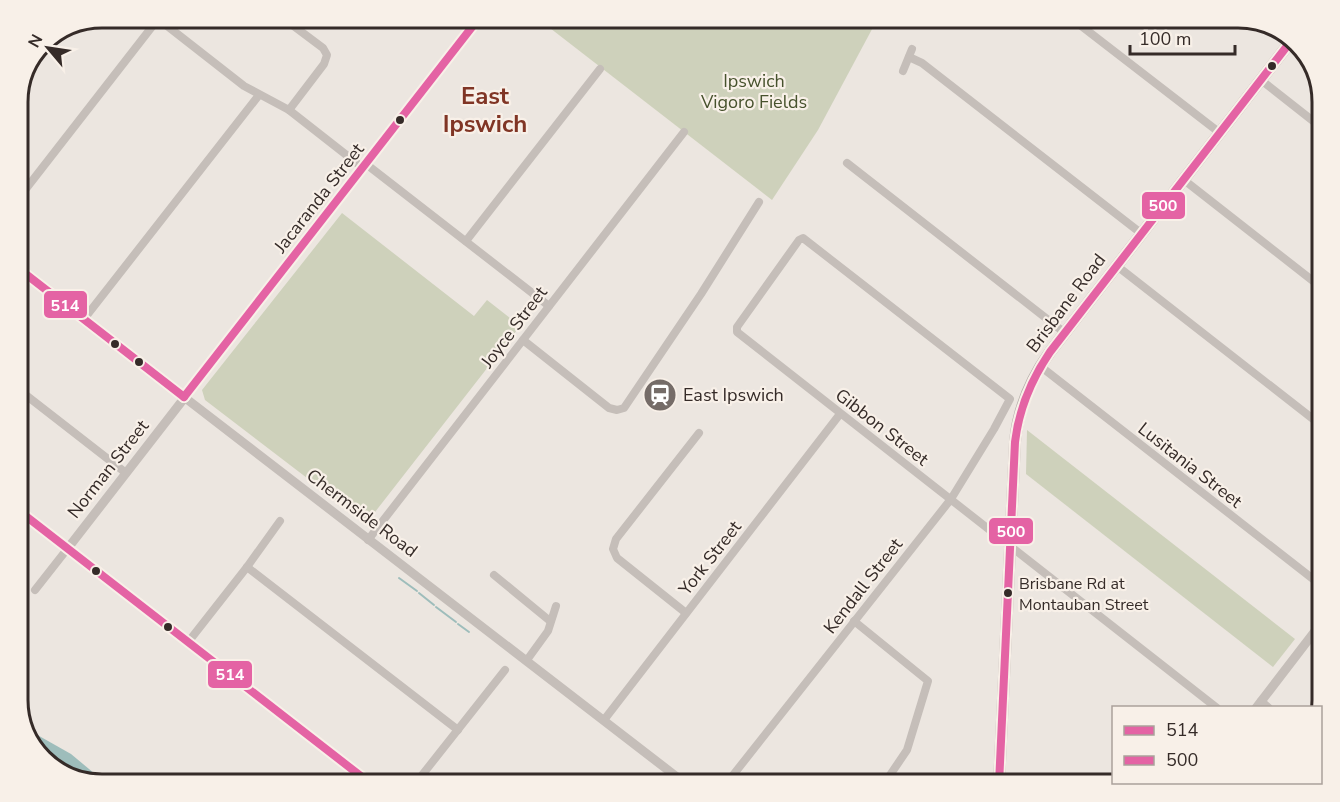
<svg xmlns="http://www.w3.org/2000/svg" width="1340" height="802" viewBox="0 0 1340 802" font-family="'Nunito Sans',sans-serif">
  <style>
    .green { fill: #ced1bb }
    .water { fill: #9ebdbb }
    .lines { fill: none; stroke-linecap: round; stroke-linejoin: round }
    .stream { stroke: #9ebdbb; stroke-width: 2 }
    .minor { stroke: #c5beb9; stroke-width: 8 }
    .tertiary { stroke: #c5beb9; stroke-width: 9 }
    .primary { stroke: #b3ada9; stroke-width: 12 }
    .bus-1-casing { stroke: #f8f0e8; stroke-width: 12 }
    .bus-2-casing { stroke: #f8f0e8; stroke-width: 12 }
    .bus-1 { stroke: #e463a4; stroke-width: 8 }
    .bus-2 { stroke: #e463a4; stroke-width: 8 }
    .bus-dot { fill: #352b28; stroke: #f8f0e8; stroke-width: 2 }
    .labels { text-anchor: middle; dominant-baseline: central; stroke-width: 4.5; stroke-linejoin: round; paint-order: stroke }
    .bus-label { font-size: 16px; fill: #352b28; stroke: #f8f0e8; text-anchor: start }
    .park-label { font-size: 18px; fill: #47522d; stroke: #f8f0e8 }
    .street-label { font-size: 18px; fill: #352b28; stroke: #f8f0e8 }
    .poi-label { font-size: 18px; fill: #352b28; stroke: #f8f0e8; text-anchor: start }
    .district-label { font-size: 24px; font-weight: bold; fill: #803525; stroke: #f8f0e8 }
    .rim { fill: none; stroke: #352b28; stroke-width: 3 }
    .line-badge { stroke: #f8f0e8; stroke-width: 2 }
    .badge-label { font-size: 16px; text-anchor: middle; font-weight: bold; fill: #fff }
  </style>
  <rect width="100%" height="100%" fill="#ece6e0"/>
  <g class="green">
    <path d="M 537,18 L 878,18 L 818,130 L 772,200 Z"/>
    <path d="M 342,213 L 474,316 L 487,300 L 520,326 L 368,521 L 362,520 L 205,400 L 202,390 Z"/>
    <path d="M 1027,430 L 1295,639 L 1273,667 L 1026,474 Z"/>
  </g>
  <path class="water" d="M 25,728 L 71,754 L 107,784 L 60,772 L 30,742 Z"/>
  <g class="lines">
    <g class="stream">
      <path d="M 399,578 L 417,591"/>
      <path d="M 419,593 L 434,605"/>
      <path d="M 436,607 L 456,622"/>
      <path d="M 458,624 L 469,632"/>
    </g>
    <g class="minor">
      <path d="M 157,18 L 244,86 L 289,110 L 363,168"/>
      <path d="M 283,18 L 323,48 L 327,55 L 324,64 L 289,110"/>
      <path d="M 1071,18 L 1220,133"/>
      <path d="M 909,57 L 922,63 L 1142,234"/>
      <path d="M 903,71 L 912,49"/>
      <path d="M 1261,80 L 1322,128"/>
      <path d="M 847,163 L 1065,333"/>
      <path d="M 366,164 L 549,306"/>
      <path d="M 1184,180 L 1322,288"/>
      <path d="M 18,199 L 158,19"/>
      <path d="M 466,241 L 600,69"/>
      <path d="M 1117,266 L 1322,426"/>
      <path d="M 18,268 L 184,397"/>
      <path d="M 84,319 L 259,95"/>
      <path d="M 523,340 L 609,408 L 617,410 L 624,408 L 701,294 L 759,202"/>
      <path d="M 1040,366 L 1322,586"/>
      <path d="M 18,389 L 126,473"/>
      <path d="M 368,540 L 684,132"/>
      <path d="M 247,567 L 458,730"/>
      <path d="M 494,575 L 550,621"/>
      <path d="M 35,590 L 68,548"/>
      <path d="M 686,613 L 617,558 L 613,549 L 616,539 L 699,433"/>
      <path d="M 854,621 L 928,681 L 907,750 L 884,784"/>
      <path d="M 189,641 L 247,567 L 280,521"/>
      <path d="M 527,660 L 548,631 L 556,606"/>
      <path d="M 1261,701 L 1269,708"/>
      <path d="M 604,720 L 840,414"/>
      <path d="M 415,784 L 505,670"/>
      <path d="M 726,784 L 951,499 L 994,429 L 1010,399 L 803,238 L 799,240 L 737,327 L 737,332 L 1217,708"/>
    </g>
    <g class="tertiary">
      <path d="M 184,397 L 686,784"/>
      <path d="M 18,510 L 371,784"/>
      <path d="M 68,548 L 479,18"/>
      <path d="M 1256,708 L 1322,622"/>
      <path d="M 1196,784 L 1198,782"/>
    </g>
    <path class="primary" d="M 999,784 L 1015,442 C 1018,408 1030,380 1050,352 L 1291,41"/>
    <g class="bus-1-casing">
      <g id="bus-1">
        <path d="M 18,268 L 184,397"/>
        <path d="M 184,397 L 479,18"/>
        <path d="M 18,510 L 371,784"/>
      </g>
    </g>
    <g class="bus-2-casing">
      <path id="bus-2" d="M 999,784 L 1015,442 C 1019,408 1031,380 1050,352 L 1291,41"/>
    </g>
    <use href="#bus-1" class="bus-1"/>
    <use href="#bus-2" class="bus-2"/>
  </g>
  <defs>
    <g id="station-disc" transform="scale(1.725)"><circle r="9.5" fill="#756c68" stroke="#f8f0e8"/><path d="M-3-6H3Q5-6 5-4V2Q5 4 3 4L4.5 6H3L1.5 4h-3L-3 6H-4.5L-3 4Q-5 4-5 2V-4Q-5-6-3-6ZM-3.5-4v3h7v-3ZM-3.5 1v1.5H-2V1ZM2 1v1.5H3.5V1Z" fill="#fff"/></g>
  </defs>
  <g fill-rule="evenodd">
    <use href="#station-disc" x="660" y="395"/>
  </g>
  <g class="bus-dot">
    <circle cx="1272" cy="66" r="5"/>
    <circle cx="400" cy="120" r="5"/>
    <circle cx="115" cy="344" r="5"/>
    <circle cx="139" cy="362" r="5"/>
    <circle cx="96" cy="571" r="5"/>
    <circle cx="1008" cy="593" r="5"/>
    <circle cx="168" cy="627" r="5"/>
  </g>
  <g class="labels">
    <g class="bus-label">
      <text x="1019" y="584">Brisbane Rd at<tspan x="1019" dy="21">Montauban Street</tspan></text>
    </g>
    <g class="park-label">
      <text x="754" y="81">Ipswich<tspan x="754" dy="21">Vigoro Fields</tspan></text>
    </g>
    <g class="street-label">
      <text transform="translate(319 198) rotate(-52)">Jacaranda Street</text>
      <text transform="translate(1066 303) rotate(-53)">Brisbane Road</text>
      <text transform="translate(514 327) rotate(-53)">Joyce Street</text>
      <text transform="translate(882 427) rotate(38)">Gibbon Street</text>
      <text transform="translate(1190 465) rotate(38)">Lusitania Street</text>
      <text transform="translate(108 469) rotate(-52)">Norman Street</text>
      <text transform="translate(362 513) rotate(37)">Chermside Road</text>
      <text transform="translate(710 558) rotate(-52)">York Street</text>
      <text transform="translate(863 586) rotate(-52)">Kendall Street</text>
    </g>
    <g class="poi-label">
      <text x="683" y="395">East Ipswich</text>
    </g>
    <g class="district-label">
      <text x="485" y="96">East<tspan x="485" dy="28">Ipswich</tspan></text>
    </g>
  </g>
  <path d="M0 0H1340V802H0ZM102 28H1238A74 74 0 0 1 1312 102V700A74 74 0 0 1 1238 774H102A74 74 0 0 1 28 700V102A74 74 0 0 1 102 28Z" fill="#f8f0e8" fill-rule="evenodd"/>
  <path class="rim" d="M102 28H1238A74 74 0 0 1 1312 102V700A74 74 0 0 1 1238 774H102A74 74 0 0 1 28 700V102A74 74 0 0 1 102 28Z"/>
  <g class="line-badge">
    <rect x="1141" y="191" width="45" height="29" rx="6" fill="#e463a4"/>
    <rect x="43" y="290" width="45" height="29" rx="6" fill="#e463a4"/>
    <rect x="988" y="517" width="46" height="28" rx="6" fill="#e463a4"/>
    <rect x="207" y="660" width="46" height="29" rx="6" fill="#e463a4"/>
  </g>
  <g class="badge-label">
    <text x="1163" y="211">500</text>
    <text x="65" y="311">514</text>
    <text x="1011" y="537">500</text>
    <text x="230" y="680">514</text>
  </g>
  <rect x="1112" y="706" width="210" height="78" fill="#f8f0e8" stroke="#aaa19b" stroke-width="1.5"/>
  <rect x="1124" y="726" width="30" height="9" fill="#e463a4" stroke="#aaa19b" stroke-width="1.5"/>
  <text x="1166" y="736" font-size="18" fill="#352b28">514</text>
  <rect x="1124" y="756" width="30" height="9" fill="#e463a4" stroke="#aaa19b" stroke-width="1.5"/>
  <text x="1166" y="766" font-size="18" fill="#352b28">500</text>
  <g transform="translate(48 48) rotate(299)" stroke="#f8f0e8" stroke-width="4.5" paint-order="stroke">
  <path d="M0-4.5L10 22L0 15L-10 22Z" fill="#352b28"/>
  <text y="-9" font-size="16" font-weight="bold" text-anchor="middle" fill="#352b28">N</text>
  </g>
  <path d="M1130 45v9h105v-9" fill="none" stroke="#352b28" stroke-width="3"/>
  <text x="1139" y="45" font-size="18" fill="#352b28" stroke="#f8f0e8" stroke-width="4.5" paint-order="stroke">100 m</text>
</svg>
